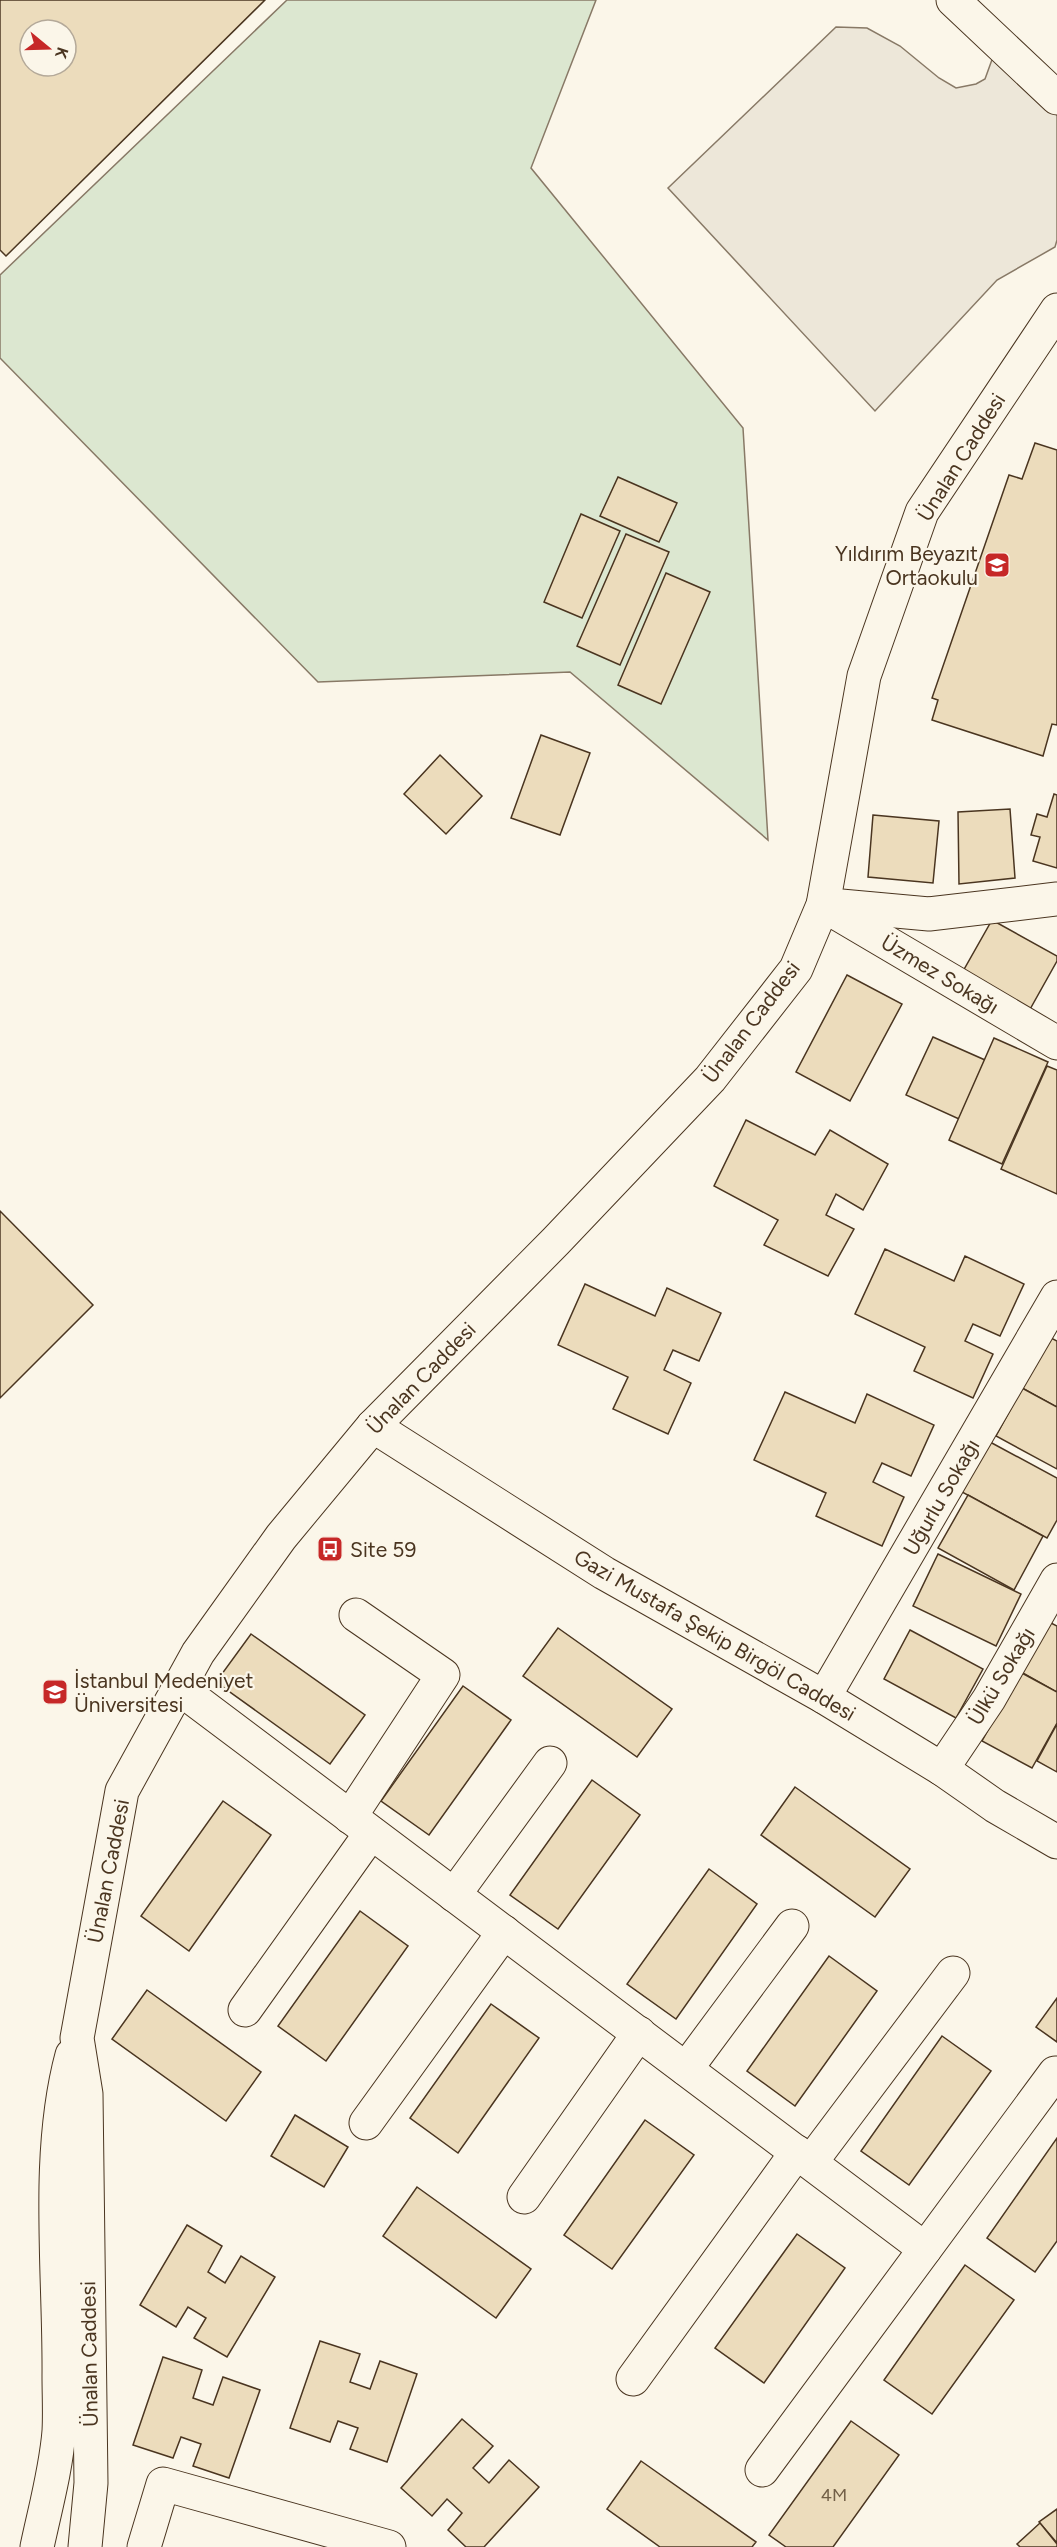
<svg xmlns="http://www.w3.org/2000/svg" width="1057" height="2547" viewBox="0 0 1057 2547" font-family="Figtree,sans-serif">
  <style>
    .green { fill: #dce7d0; stroke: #887966; stroke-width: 1.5 }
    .parking { fill: #ede7d9; stroke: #887966; stroke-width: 1.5 }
    .building { fill: #ecdcbc; stroke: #4a3520; stroke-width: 1.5; fill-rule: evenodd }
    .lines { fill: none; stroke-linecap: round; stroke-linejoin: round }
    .minor-casing { stroke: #4a3520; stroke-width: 35 }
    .minor { stroke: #fbf6e9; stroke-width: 33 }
    .labels { text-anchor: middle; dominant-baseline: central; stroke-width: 4.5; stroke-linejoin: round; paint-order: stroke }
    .number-label { font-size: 18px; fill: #725f47 }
    .street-label { font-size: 21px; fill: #4a3520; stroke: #fbf6e9 }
    .poi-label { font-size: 21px; fill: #4a3520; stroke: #fbf6e9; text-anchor: start }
  </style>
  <rect width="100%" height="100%" fill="#fbf6e9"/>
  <path class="green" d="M 287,0 L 596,0 L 531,168 L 743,428 L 768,840 L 570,672 L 318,682 L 0,358 L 0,275 Z"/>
  <path class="parking" d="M 836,27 L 867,28 L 900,46 L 939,78 L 956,88 L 976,84 L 985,79 L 998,43 L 1057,98 L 1057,240 L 1055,247 L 997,280 L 875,411 L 668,188 Z"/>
  <g class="building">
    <path d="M 0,0 L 265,0 L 6,256 L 0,250 ZM 30,30 L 66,30 L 66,66 L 30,66 Z"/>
    <path d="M 1035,443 L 1057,450 L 1057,725 L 1052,724 L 1043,756 L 932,720 L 938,700 L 932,698 L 1009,475 L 1022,479 Z"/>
    <path d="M 618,477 L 677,503 L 659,542 L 600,516 Z"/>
    <path d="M 581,514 L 620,531 L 582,618 L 544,602 Z"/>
    <path d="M 626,534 L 669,552 L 620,665 L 577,646 Z"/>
    <path d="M 666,573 L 710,592 L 661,704 L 618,685 Z"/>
    <path d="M 541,735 L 590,753 L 560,835 L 511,818 Z"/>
    <path d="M 440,755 L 482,796 L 446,834 L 404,794 Z"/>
    <path d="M 1054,794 L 1057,795 L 1057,868 L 1033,861 L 1040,837 L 1031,835 L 1037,814 L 1047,817 Z"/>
    <path d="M 1010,809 L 1015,878 L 959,884 L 958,812 Z"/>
    <path d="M 873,815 L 939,821 L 933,883 L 868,877 Z"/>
    <path d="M 992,920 L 1057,956 L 1057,961 L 1029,1011 L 962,973 Z"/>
    <path d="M 847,975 L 902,1004 L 850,1101 L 796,1072 Z"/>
    <path d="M 933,1037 L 985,1060 L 959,1119 L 906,1095 Z"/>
    <path d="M 994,1038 L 1048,1062 L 1002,1164 L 949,1140 Z"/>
    <path d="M 1047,1066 L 1057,1070 L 1057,1194 L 1001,1169 Z"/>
    <path d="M 746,1120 L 815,1155 L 830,1130 L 888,1164 L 863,1210 L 836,1194 L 826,1215 L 854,1229 L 828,1276 L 764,1245 L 778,1220 L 714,1186 Z"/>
    <path d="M 0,1211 L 93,1305 L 0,1398 Z"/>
    <path d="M 885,1249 L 954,1281 L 965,1256 L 1024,1284 L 1000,1336 L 973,1324 L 965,1341 L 993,1354 L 973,1398 L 914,1371 L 925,1347 L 855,1314 Z"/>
    <path d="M 585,1284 L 655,1316 L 667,1288 L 721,1313 L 699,1361 L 673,1350 L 664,1370 L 691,1383 L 668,1434 L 613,1409 L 628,1377 L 558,1345 Z"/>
    <path d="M 1049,1337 L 1057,1341 L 1057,1407 L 1022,1388 Z"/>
    <path d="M 1022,1388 L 1057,1407 L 1057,1469 L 996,1436 Z"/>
    <path d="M 785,1392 L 855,1423 L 867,1394 L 934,1425 L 911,1476 L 882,1463 L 873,1482 L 904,1497 L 882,1546 L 816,1516 L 826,1493 L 754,1460 Z"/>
    <path d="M 990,1442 L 1057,1478 L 1057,1520 L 1047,1538 L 962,1492 Z"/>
    <path d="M 968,1495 L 1043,1536 L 1014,1590 L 938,1548 Z"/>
    <path d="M 938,1554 L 1021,1594 L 996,1646 L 913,1606 Z"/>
    <path d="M 1049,1622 L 1057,1626 L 1057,1692 L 1021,1672 Z"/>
    <path d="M 558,1628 L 672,1709 L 637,1757 L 523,1676 Z"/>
    <path d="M 910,1630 L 983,1669 L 956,1718 L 884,1679 Z"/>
    <path d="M 251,1634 L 365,1715 L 330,1764 L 216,1682 Z"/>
    <path d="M 1020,1672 L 1057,1692 L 1057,1723 L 1032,1768 L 982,1741 Z"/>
    <path d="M 463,1686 L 511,1720 L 429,1835 L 381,1801 Z"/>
    <path d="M 1057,1724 L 1057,1772 L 1037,1761 Z"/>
    <path d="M 592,1780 L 640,1815 L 558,1929 L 510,1895 Z"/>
    <path d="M 795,1787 L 910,1869 L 875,1917 L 761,1835 Z"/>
    <path d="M 223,1801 L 271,1835 L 189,1951 L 141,1916 Z"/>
    <path d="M 709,1869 L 757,1904 L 676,2019 L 627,1984 Z"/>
    <path d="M 360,1911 L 408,1946 L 326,2061 L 278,2026 Z"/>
    <path d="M 829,1956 L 877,1991 L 795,2106 L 747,2071 Z"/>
    <path d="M 147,1990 L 261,2072 L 226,2121 L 112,2039 Z"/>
    <path d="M 1057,1998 L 1057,2042 L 1036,2027 Z"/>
    <path d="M 491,2004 L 539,2038 L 458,2153 L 410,2118 Z"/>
    <path d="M 942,2036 L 991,2071 L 909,2185 L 861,2151 Z"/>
    <path d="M 295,2115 L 348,2147 L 324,2187 L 271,2156 Z"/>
    <path d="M 645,2120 L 694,2155 L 612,2269 L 564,2235 Z"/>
    <path d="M 1057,2138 L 1057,2241 L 1035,2272 L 987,2238 Z"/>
    <path d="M 417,2187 L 531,2269 L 496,2318 L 383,2236 Z"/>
    <path d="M 187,2225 L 222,2246 L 208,2272 L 225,2283 L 241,2256 L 275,2277 L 227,2357 L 194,2338 L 206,2318 L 188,2307 L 176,2327 L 140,2305 Z"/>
    <path d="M 797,2234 L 845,2268 L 764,2383 L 715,2348 Z"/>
    <path d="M 965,2265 L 1014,2300 L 932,2414 L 884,2380 Z"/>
    <path d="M 320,2341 L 360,2354 L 350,2382 L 370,2389 L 380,2361 L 417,2374 L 387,2462 L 350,2449 L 358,2428 L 338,2421 L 330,2442 L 290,2428 Z"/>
    <path d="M 163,2357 L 202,2370 L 193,2398 L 213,2405 L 223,2377 L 260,2390 L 229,2478 L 193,2466 L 201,2444 L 181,2437 L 173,2458 L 133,2445 Z"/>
    <path d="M 462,2419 L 493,2446 L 473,2468 L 489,2483 L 509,2460 L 539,2487 L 484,2547 L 466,2547 L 448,2530 L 462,2513 L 447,2499 L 432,2516 L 401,2488 Z"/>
    <path d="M 851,2421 L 899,2455 L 833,2547 L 786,2547 L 769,2535 Z"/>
    <path d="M 641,2461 L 756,2542 L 752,2547 L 660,2547 L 607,2509 Z"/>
    <path d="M 1057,2509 L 1057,2543 L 1039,2522 Z"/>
    <path d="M 1040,2523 L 1057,2544 L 1057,2547 L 1020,2547 L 1017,2544 Z"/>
  </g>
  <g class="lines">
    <g class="minor-casing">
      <g id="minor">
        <path d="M 953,0 L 1057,98"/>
        <path d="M 823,905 L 1057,1043"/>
        <path d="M 830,905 L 929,914 L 1057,899"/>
        <path d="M 373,1426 L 604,1573 L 824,1697 L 942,1769 L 995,1806 L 1057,1842"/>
        <path d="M 179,1688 L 925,2249"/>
        <path d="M 824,1697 L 1057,1297"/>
        <path d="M 942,1769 L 989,1699 L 1057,1580"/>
        <path d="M 350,1817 L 443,1675 L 356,1615"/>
        <path d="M 454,1895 L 550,1763"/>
        <path d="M 245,2010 L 371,1833"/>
        <path d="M 686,2069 L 792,1926"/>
        <path d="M 366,2123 L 504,1932"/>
        <path d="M 811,2162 L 953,1973"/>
        <path d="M 524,2197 L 639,2033"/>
        <path d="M 633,2379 L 797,2152"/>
        <path d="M 762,2470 L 1055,2073"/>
        <path d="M 37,2547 C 45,2509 56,2470 59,2431 C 60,2413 59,2394 59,2376 C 60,2273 45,2155 72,2055"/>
        <path d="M 85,2547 L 91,2483 L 86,2094 L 77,2038 L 122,1791 L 198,1653 L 281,1537 L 373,1426 L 556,1241 L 710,1079 L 796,969 L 823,905 L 864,676 L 922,512 L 1057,310"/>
        <path d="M 144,2547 L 163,2484 L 389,2547"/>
      </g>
    </g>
    <use href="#minor" class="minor"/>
  </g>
  <defs>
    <g id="school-square" transform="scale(1.35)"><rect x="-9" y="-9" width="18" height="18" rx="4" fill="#c62828" stroke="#fbf6e9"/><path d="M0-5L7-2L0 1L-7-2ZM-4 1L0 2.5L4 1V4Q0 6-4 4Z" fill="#fff"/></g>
    <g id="bus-square" transform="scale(1.35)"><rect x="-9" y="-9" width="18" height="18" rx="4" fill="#c62828" stroke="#fbf6e9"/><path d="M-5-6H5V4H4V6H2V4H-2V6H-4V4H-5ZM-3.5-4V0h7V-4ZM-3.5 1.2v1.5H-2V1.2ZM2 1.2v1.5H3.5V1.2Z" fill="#fff"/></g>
    <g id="university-square" transform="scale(1.35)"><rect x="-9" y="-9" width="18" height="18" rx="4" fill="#c62828" stroke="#fbf6e9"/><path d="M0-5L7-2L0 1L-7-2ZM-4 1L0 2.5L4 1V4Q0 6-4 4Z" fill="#fff"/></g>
  </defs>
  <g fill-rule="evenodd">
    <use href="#school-square" x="997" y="565"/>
    <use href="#bus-square" x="330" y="1549"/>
    <use href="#university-square" x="55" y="1692"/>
  </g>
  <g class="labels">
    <g class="number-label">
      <text x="834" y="2495">4M</text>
    </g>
    <g class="street-label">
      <text transform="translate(961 457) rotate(-58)">Ünalan Caddesi</text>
      <text transform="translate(940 974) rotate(31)">Üzmez Sokağı</text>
      <text transform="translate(751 1022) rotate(-53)">Ünalan Caddesi</text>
      <text transform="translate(421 1378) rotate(-46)">Ünalan Caddesi</text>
      <text transform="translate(941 1497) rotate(-60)">Uğurlu Sokağı</text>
      <text transform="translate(715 1635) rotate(30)">Gazi Mustafa Şekip Birgöl Caddesi</text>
      <text transform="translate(1001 1676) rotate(-59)">Ülkü Sokağı</text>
      <text transform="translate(108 1871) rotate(-79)">Ünalan Caddesi</text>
      <text transform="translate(89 2354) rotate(-91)">Ünalan Caddesi</text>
    </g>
    <g class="poi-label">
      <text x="978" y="553" text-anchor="end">Yıldırım Beyazıt<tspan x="978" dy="24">Ortaokulu</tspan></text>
      <text x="350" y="1549">Site 59</text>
      <text x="74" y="1680">İstanbul Medeniyet<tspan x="74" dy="24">Üniversitesi</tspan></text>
    </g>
  </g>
  <g transform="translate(48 48) rotate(109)"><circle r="28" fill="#fbf6e9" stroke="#b4a999" stroke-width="1.5"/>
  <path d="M0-4.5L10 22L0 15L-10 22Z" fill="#c62828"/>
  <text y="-9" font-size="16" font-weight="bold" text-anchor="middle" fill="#4a3520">K</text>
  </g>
</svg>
